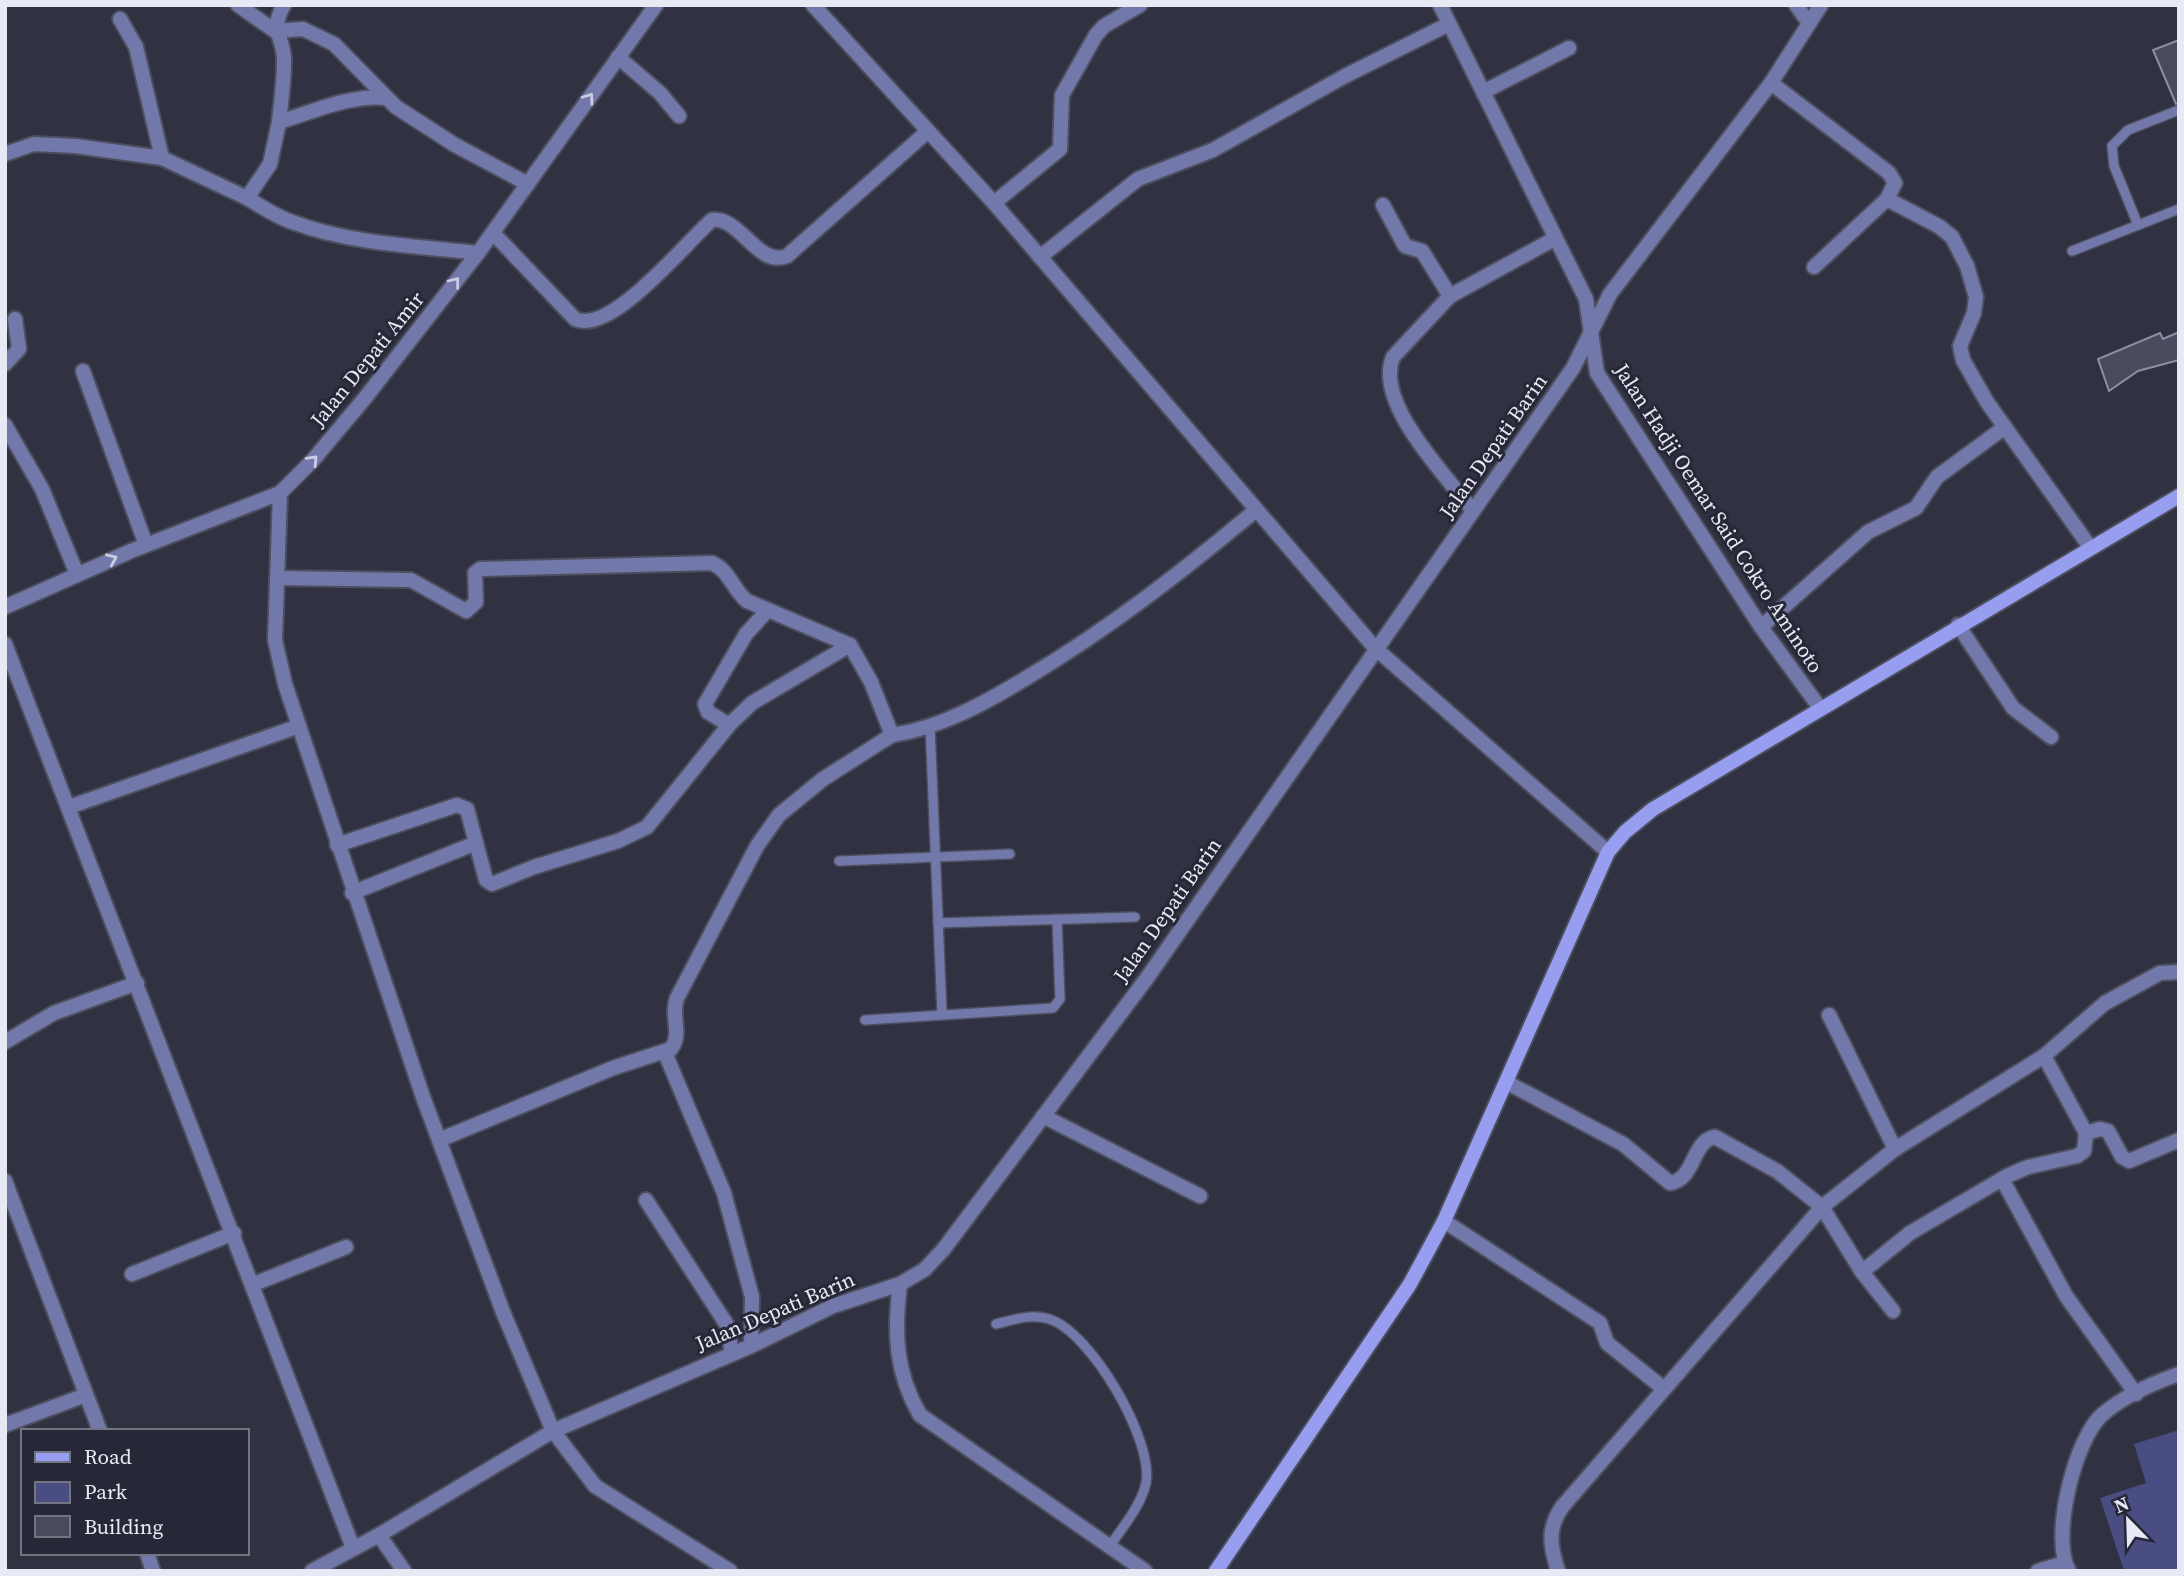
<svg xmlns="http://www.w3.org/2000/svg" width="2184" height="1576" viewBox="0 0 2184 1576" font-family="'Source Serif 4',serif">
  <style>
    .green { fill: #494d82 }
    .building { fill: #484b5d; stroke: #8d90a4; stroke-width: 2 }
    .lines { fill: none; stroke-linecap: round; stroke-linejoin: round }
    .lane-casing { stroke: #4d4f5e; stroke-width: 12 }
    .street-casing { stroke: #4d4f5e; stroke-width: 18 }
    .secondary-casing { stroke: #4d4f5e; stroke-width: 18 }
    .lane { stroke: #7378ab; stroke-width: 9 }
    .street { stroke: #7378ab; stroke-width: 14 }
    .secondary { stroke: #979ef0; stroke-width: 14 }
    .oneway { stroke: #cacde2 }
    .labels { text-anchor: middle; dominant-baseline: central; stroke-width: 6; stroke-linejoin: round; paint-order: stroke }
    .street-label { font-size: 21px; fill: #e7e9f4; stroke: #262838 }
  </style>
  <rect width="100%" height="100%" fill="#303242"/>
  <path class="green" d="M 2179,1430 L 2179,1571 L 2124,1571 L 2100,1498 L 2146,1483 L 2134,1444 Z"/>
  <g class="building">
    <path d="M 2179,40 L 2179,103 L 2176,104 L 2153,50 Z"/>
    <path d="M 2179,332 L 2179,360 L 2138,371 L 2109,391 L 2098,359 L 2160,333 L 2163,339 Z"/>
  </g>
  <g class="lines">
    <g class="lane-casing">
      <g id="lane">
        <path d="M 2138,225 L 2114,166 L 2112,146 L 2128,130 L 2179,110"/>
        <path d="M 2072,251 L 2179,209"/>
        <path d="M 930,725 L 942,1014"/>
        <path d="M 839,861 L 1010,854"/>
        <path d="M 938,923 L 1135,917"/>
        <path d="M 865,1020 L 1053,1008 L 1060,999 L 1057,919"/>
        <path d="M 996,1324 C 1013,1320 1032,1313 1049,1319 C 1090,1331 1154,1440 1146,1483 C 1141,1506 1122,1528 1109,1547"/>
      </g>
    </g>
    <g class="street-casing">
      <g id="street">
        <path d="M 238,5 L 275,31 L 303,29 L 334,44 L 396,107 L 455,145 L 528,184"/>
        <path d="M 813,5 L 994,203 L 1375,648 L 1608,852"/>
        <path d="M 1440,5 L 1586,299 L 1597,373 L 1761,627 L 1820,708"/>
        <path d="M 1796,5 L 1809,23"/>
        <path d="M 120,19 L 136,47 L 162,158"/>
        <path d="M 618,57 L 660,93 L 679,116"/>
        <path d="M 1771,83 L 1889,173 L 1895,183 L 1887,199 L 1814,267"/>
        <path d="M 1483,92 L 1569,48"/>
        <path d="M 279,122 C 281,102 284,82 284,62 C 285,37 268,32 284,5"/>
        <path d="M 5,154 L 34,144 L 75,146 L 162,158 L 247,198 L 270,164 L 279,122 C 312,112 352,94 386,98"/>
        <path d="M 247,198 C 262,207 278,218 295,223 C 352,244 418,246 478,253"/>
        <path d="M 1887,199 L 1940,227 L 1952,237 L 1967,266 L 1976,297 L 1974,313 L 1960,346 L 1963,360 L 1987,402 L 2090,547"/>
        <path d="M 994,203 L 1060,149 L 1062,95 L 1096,35 L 1104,26 L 1140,5"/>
        <path d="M 1383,205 L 1405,246 L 1422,251 L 1450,296"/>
        <path d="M 493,233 L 575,319 C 611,336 686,242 712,220 C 740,216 758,268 787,256 L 928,131"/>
        <path d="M 1040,257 L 1138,179 L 1213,150 L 1345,76 L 1449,24"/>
        <path d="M 5,364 L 19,349 L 15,319"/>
        <path d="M 83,371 L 146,545"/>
        <path d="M 5,425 L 42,489 L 77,574"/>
        <path d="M 280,493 L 275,640 L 285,684 L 423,1097 L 503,1312 L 553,1431 L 595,1486 L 730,1571"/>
        <path d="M 1473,511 C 1446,475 1374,403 1393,357 L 1450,296 L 1554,239"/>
        <path d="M 277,578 L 411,580 L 466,611 L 476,602 L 475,573 L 480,569 L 712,563 C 730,571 733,590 747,601 L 850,645 L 871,682 L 892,735 L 823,779 L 779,815 L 757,846 L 677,998 C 670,1016 683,1033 671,1049 L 613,1068 L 439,1140"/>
        <path d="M 5,607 L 131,551 L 280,493 L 313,460 L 365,398 L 478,253 L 656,5"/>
        <path d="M 1958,625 L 2013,708 L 2051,737"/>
        <path d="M 1761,627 L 1868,532 L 1916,508 L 1937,477 L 2005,427"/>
        <path d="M 5,644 L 353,1548"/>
        <path d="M 729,725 L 752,703 L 850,645"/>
        <path d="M 892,735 C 941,728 987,702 1028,677 C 1110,628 1183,571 1256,510"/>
        <path d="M 69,807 L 299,726"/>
        <path d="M 337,845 L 457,805 L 467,809 L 476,843"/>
        <path d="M 352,893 L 476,843 L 486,880 L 492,884 L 534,867 L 618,841 L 647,827 L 729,725 L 708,712 L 705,704 L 746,634 L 767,611"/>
        <path d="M 1829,1015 L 1895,1149"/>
        <path d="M 5,1042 L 54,1013 L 137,983"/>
        <path d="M 665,1053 L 724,1193 L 752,1297 L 751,1346"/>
        <path d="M 1506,1082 L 1623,1144 L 1670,1183 C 1696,1179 1691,1141 1715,1137 L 1777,1171 L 1822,1207 L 1862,1272 L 1910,1233 L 2007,1176 L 2028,1167 L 2077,1156 L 2084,1151 L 2086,1133 L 2044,1056"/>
        <path d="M 1043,1116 L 1200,1196"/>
        <path d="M 2086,1133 L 2100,1129 L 2108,1131 L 2122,1157 L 2129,1161 L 2179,1140"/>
        <path d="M 2002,1179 L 2066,1296 L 2136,1394"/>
        <path d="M 5,1181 L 100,1431"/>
        <path d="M 646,1200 L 727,1325 L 732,1354"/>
        <path d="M 1444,1221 L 1600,1323 L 1607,1343 L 1663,1388"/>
        <path d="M 1862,1272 L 1893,1311"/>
        <path d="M 132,1274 L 234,1233"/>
        <path d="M 254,1284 L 346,1247"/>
        <path d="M 900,1284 C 894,1332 895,1372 920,1415 L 1145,1571"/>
        <path d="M 5,1425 L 86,1395"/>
        <path d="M 379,1535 L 404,1571"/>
        <path d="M 147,1553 L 153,1571"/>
        <path d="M 312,1571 L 379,1535 L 553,1431 L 751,1346 L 833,1306 L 900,1284 L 924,1270 L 943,1250 L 1147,978 L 1573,368 L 1610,294 L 1771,83 L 1821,5"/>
        <path d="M 1558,1571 C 1550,1546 1547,1529 1562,1507 L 1822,1207 L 1895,1149 L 2044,1056 L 2105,1003 L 2160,973 L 2179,972"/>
        <path d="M 2038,1571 L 2064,1563"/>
        <path d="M 2069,1571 C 2050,1539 2075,1437 2103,1414 C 2124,1396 2153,1383 2179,1374"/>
      </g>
    </g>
    <g class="secondary-casing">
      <path id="secondary" d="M 1216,1571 L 1410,1284 L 1444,1221 L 1608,852 L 1625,832 L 1653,809 L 2179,496"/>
    </g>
    <use href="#lane" class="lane"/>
    <use href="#street" class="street"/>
    <use href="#secondary" class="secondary"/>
  </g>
  <defs><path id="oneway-chevron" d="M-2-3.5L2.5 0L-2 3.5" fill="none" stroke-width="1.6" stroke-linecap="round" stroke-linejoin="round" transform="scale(1.75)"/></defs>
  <g class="oneway">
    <use href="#oneway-chevron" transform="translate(589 98) rotate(-54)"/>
    <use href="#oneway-chevron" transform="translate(455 282) rotate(-52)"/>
    <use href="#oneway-chevron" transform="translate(313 460) rotate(-47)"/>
    <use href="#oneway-chevron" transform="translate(112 559) rotate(-24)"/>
  </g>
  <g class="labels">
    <g class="street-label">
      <text transform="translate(367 359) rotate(-51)">Jalan Depati Amir</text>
      <text transform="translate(1493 446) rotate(-55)">Jalan Depati Barin</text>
      <text transform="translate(1719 518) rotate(57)">Jalan Hadji Oemar Said Cokro Aminoto</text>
      <text transform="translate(1167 910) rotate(-55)">Jalan Depati Barin</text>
      <text transform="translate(775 1311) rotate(-23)">Jalan Depati Barin</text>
    </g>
  </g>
  <rect width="2184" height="1576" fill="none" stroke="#e7e9f4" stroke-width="14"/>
  <rect x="21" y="1429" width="228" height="126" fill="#262838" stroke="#737583" stroke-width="2"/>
  <rect x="35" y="1452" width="35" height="10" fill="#979ef0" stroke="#737583" stroke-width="2"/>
  <text x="84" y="1464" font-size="21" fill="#e7e9f4">Road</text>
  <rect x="35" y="1482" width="35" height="21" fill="#494d82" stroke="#737583" stroke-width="2"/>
  <text x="84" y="1499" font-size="21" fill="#e7e9f4">Park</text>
  <rect x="35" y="1516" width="35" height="21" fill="#484b5d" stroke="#737583" stroke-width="2"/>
  <text x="84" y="1534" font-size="21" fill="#e7e9f4">Building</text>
  <g transform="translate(2128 1520) rotate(337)" stroke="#262838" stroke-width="5" paint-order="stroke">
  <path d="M0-5L12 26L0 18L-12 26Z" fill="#e7e9f4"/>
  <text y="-10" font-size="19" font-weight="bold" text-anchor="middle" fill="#e7e9f4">N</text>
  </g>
</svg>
